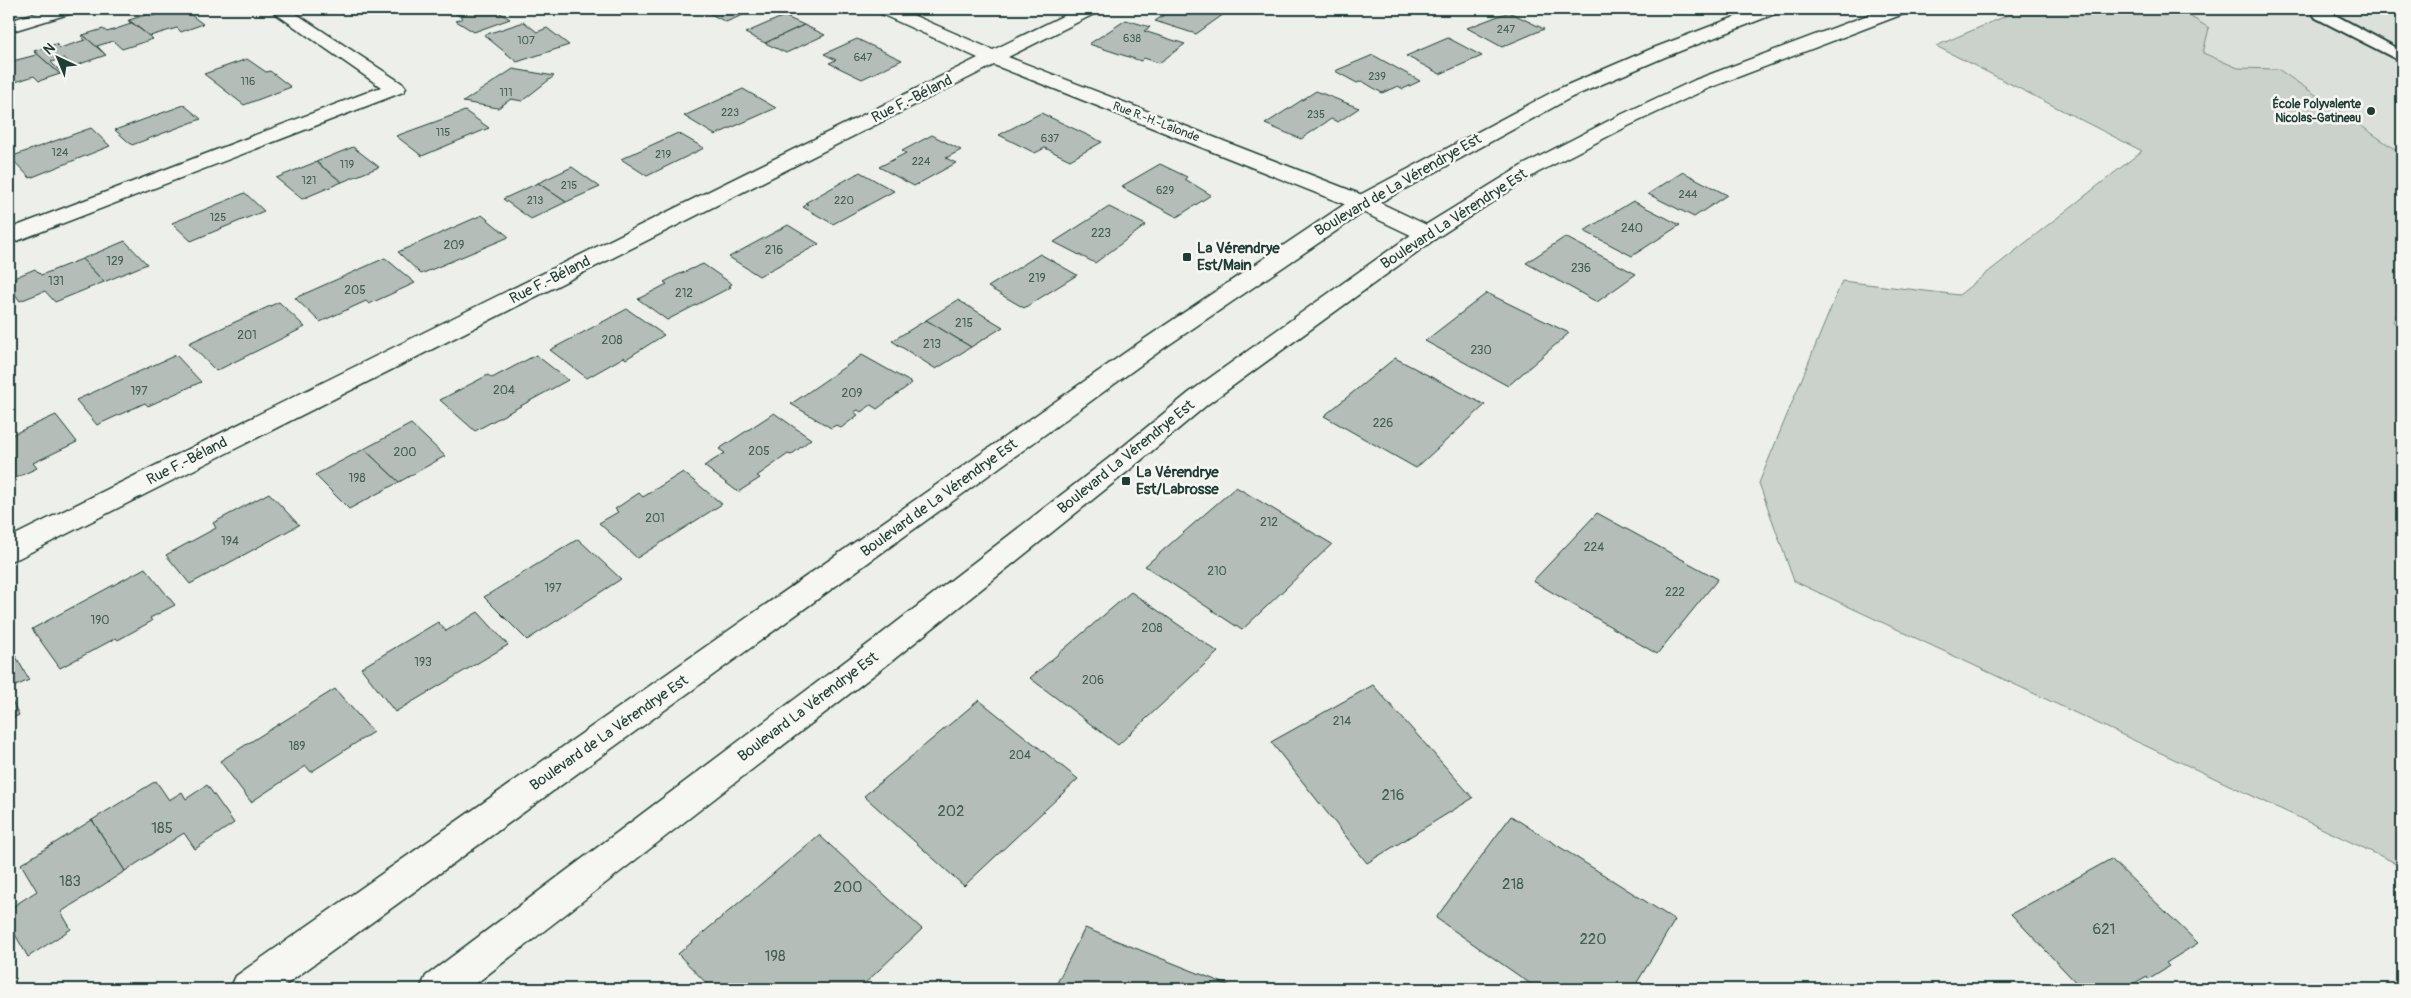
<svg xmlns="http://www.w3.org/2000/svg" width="2411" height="998" viewBox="0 0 2411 998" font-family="Pangolin,sans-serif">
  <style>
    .built { fill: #dce0db }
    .green { fill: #cbd2cc; stroke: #758880 }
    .building { fill: #b4bdb8; stroke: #1f3d34 }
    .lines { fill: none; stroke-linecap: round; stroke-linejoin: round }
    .lane-casing { stroke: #1f3d34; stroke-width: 4 }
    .street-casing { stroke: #1f3d34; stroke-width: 3 }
    .secondary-casing { stroke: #1f3d34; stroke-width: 3 }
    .lane { fill: #f6f6f2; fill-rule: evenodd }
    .street { fill: #f6f6f2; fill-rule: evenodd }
    .secondary { fill: #f6f6f2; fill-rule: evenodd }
    .poi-dot { fill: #1f3d34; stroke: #f6f6f2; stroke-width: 2 }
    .labels { text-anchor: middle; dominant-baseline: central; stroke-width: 5; stroke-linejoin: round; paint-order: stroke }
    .far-number-label { font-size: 11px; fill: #445d55 }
    .far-poi-label { font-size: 12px; font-weight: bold; fill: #1f3d34; stroke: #f6f6f2; text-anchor: end }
    .far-street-label { font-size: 12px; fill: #1f3d34; stroke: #f6f6f2 }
    .number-label { font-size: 12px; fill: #445d55 }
    .street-label { font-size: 15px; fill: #1f3d34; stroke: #f6f6f2 }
    .poi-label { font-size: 15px; font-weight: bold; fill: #1f3d34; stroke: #f6f6f2; text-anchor: start }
    .near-number-label { font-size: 15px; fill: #445d55 }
  </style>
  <rect width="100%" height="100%" fill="#edefea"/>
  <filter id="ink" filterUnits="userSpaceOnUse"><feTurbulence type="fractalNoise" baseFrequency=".02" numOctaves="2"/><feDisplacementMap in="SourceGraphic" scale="10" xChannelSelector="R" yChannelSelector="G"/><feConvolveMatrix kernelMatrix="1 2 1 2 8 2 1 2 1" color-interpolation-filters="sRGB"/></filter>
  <g filter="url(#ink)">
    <path class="built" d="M 2178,9 L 2402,9 L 2402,154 L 2279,69 L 2238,68 L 2203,53 Z"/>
    <path class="green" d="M 2022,9 L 2178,9 L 2209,28 L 2203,53 L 2238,68 L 2278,69 L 2402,154 L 2402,302 L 2393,322 L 2402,328 L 2402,866 L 1794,581 L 1759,483 L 1842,281 L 1959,295 L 2142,151 L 1936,46 Z"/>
    <g class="building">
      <path d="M 176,9 L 183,9 L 203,24 L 181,32 L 177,28 L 150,36 L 153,39 L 129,20 L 149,14 L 152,16 Z"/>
      <path d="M 453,9 L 508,9 L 500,13 L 510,19 L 474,32 L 456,21 L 463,18 L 449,10 Z"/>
      <path d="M 701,9 L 757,9 L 726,22 Z"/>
      <path d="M 1173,9 L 1231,9 L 1196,34 L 1155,21 Z"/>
      <path d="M 1555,9 L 1591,9 L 1570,16 Z"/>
      <path d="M 1509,12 L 1544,29 L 1502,47 L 1467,28 Z"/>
      <path d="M 784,16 L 804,25 L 765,43 L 745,33 Z"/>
      <path d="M 128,20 L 153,39 L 122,49 L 113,41 L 97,46 L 106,55 L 83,35 L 103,29 L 107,32 L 131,24 Z"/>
      <path d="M 1126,20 L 1150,27 L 1144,31 L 1185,44 L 1159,63 L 1144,58 L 1141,61 L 1089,44 Z"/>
      <path d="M 524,22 L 537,32 L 547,28 L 569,45 L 517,62 L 484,35 Z"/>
      <path d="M 804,25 L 825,35 L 786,53 L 765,43 Z"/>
      <path d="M 83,35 L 106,55 L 74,66 L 64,58 L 51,62 L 62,73 L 60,74 L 34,51 L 56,44 L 60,48 L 85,40 L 81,36 Z"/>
      <path d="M 1448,38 L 1482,56 L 1440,74 L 1406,56 Z"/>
      <path d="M 857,39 L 902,60 L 862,79 L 829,63 L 836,60 L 824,54 Z"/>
      <path d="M 34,51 L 60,74 L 39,81 L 34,76 L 9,84 L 9,62 L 36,55 Z"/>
      <path d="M 1373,55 L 1420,81 L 1403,89 L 1398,86 L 1382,93 L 1362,81 L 1357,83 L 1335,71 Z"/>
      <path d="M 247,59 L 266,72 L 270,71 L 291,87 L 244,105 L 204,74 Z"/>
      <path d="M 513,69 L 554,76 L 522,101 L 511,99 L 498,108 L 463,102 Z"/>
      <path d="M 743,89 L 776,108 L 715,135 L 684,116 Z"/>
      <path d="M 1316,91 L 1359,108 L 1338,122 L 1331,119 L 1301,139 L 1265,124 Z"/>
      <path d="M 184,105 L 201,119 L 132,145 L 115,130 Z"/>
      <path d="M 465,111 L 489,128 L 422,156 L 396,136 Z"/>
      <path d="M 1041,113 L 1102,142 L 1070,160 L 1045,148 L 1035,153 L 999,135 Z"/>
      <path d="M 91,128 L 110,146 L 30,178 L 10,157 Z"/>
      <path d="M 678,133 L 704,148 L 647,176 L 621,159 Z"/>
      <path d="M 932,135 L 961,150 L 946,158 L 956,163 L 914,186 L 879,167 L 906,153 L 902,151 Z"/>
      <path d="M 353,147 L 379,167 L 342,182 L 316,162 Z"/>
      <path d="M 316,162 L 342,182 L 302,199 L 276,178 Z"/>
      <path d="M 1160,164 L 1187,177 L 1185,179 L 1211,195 L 1177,217 L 1123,188 L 1125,187 L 1122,186 Z"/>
      <path d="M 572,167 L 600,187 L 566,202 L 538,183 Z"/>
      <path d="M 860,172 L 894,191 L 833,224 L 803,207 L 808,204 L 805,203 Z"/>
      <path d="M 1683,172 L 1727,195 L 1694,217 L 1648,194 Z"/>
      <path d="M 538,183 L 566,202 L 531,219 L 503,199 Z"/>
      <path d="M 245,193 L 264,211 L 191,241 L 172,223 Z"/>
      <path d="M 1633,201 L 1680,225 L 1632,256 L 1584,231 Z"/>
      <path d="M 1109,207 L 1146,225 L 1095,263 L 1054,242 Z"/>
      <path d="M 482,215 L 509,237 L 421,274 L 398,252 Z"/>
      <path d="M 788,225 L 819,244 L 759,276 L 729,257 Z"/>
      <path d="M 1565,237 L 1636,274 L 1597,302 L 1526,263 Z"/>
      <path d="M 125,241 L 147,264 L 104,282 L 82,259 Z"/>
      <path d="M 1040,254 L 1077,275 L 1024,308 L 988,287 Z"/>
      <path d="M 385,258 L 415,283 L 369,304 L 366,301 L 320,322 L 295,298 Z"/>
      <path d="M 82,259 L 104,282 L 55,302 L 45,291 L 20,301 L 9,286 L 9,280 L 35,269 L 41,275 Z"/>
      <path d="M 703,264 L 732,284 L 729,286 L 731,287 L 667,320 L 638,299 L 667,284 L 664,282 L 675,276 Z"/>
      <path d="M 1487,293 L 1569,333 L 1508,386 L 1425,341 Z"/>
      <path d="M 958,300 L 1003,327 L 971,347 L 926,320 Z"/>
      <path d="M 279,302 L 305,327 L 216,371 L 189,343 Z"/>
      <path d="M 627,309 L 664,335 L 626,359 L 624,357 L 587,378 L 550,350 Z"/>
      <path d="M 926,320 L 971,347 L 936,369 L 892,341 Z"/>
      <path d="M 176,355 L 201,382 L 148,406 L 145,403 L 97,425 L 76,400 Z"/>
      <path d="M 536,355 L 568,380 L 475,431 L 440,400 L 488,375 L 492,378 Z"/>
      <path d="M 862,355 L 912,383 L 877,409 L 871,405 L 861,412 L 858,410 L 854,412 L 858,415 L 841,428 L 836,425 L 831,428 L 791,404 Z"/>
      <path d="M 1395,358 L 1485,405 L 1416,468 L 1324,416 Z"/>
      <path d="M 774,413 L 811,439 L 791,455 L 788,454 L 757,476 L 760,478 L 738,492 L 704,466 L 725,453 L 719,449 Z"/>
      <path d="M 56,415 L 77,442 L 33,463 L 37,468 L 9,481 L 9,436 Z"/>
      <path d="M 411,424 L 445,456 L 399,482 L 364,449 Z"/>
      <path d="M 364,449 L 399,482 L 349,509 L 315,475 Z"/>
      <path d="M 683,472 L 722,504 L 637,558 L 599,523 L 618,512 L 615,509 L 639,493 L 643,497 Z"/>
      <path d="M 1236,487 L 1332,544 L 1242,630 L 1145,566 Z"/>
      <path d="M 269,493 L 299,525 L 190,584 L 166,555 L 216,528 L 213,523 Z"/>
      <path d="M 1597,513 L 1718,579 L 1657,654 L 1533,581 Z"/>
      <path d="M 578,539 L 621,579 L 527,640 L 484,597 Z"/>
      <path d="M 145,568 L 175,605 L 150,618 L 152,621 L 118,640 L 116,638 L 60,668 L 32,629 Z"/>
      <path d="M 1131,592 L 1218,652 L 1118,745 L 1030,678 Z"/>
      <path d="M 478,612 L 508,645 L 395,712 L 361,668 L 438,622 L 446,631 Z"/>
      <path d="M 9,644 L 29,680 L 9,689 Z"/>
      <path d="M 1373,685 L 1473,798 L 1367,863 L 1271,742 Z"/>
      <path d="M 335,689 L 373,732 L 311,772 L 306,766 L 251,802 L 220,761 Z"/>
      <path d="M 9,695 L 19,715 L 9,720 Z"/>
      <path d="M 979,700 L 1078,779 L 964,886 L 864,796 Z"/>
      <path d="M 156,781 L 169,800 L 182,792 L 186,799 L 207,785 L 234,823 L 195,849 L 184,833 L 125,871 L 92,820 Z"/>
      <path d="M 1511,816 L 1675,920 L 1633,989 L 1538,989 L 1436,918 Z"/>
      <path d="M 92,820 L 125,871 L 61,912 L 71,929 L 28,957 L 9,924 L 9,909 L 37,891 L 21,864 Z"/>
      <path d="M 819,835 L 922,929 L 859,989 L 712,989 L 678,954 Z"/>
      <path d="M 2111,859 L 2198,943 L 2166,963 L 2169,966 L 2148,979 L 2147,976 L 2124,989 L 2082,989 L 2011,914 Z"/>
      <path d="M 1085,928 L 1238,989 L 1054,989 Z"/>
    </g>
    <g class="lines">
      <g class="lane-casing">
        <path id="lane" d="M 2309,9 L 2324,9 L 2402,51 L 2402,62 L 2316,18 Z"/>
      </g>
      <g class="street-casing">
        <g id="street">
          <path d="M 49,9 L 75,9 L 72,13 L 9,32 L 9,21 Z"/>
          <path d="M 269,9 L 289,9 L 403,84 L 406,88 L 403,92 L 9,244 L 9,229 L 381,87 Z"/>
          <path d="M 876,9 L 899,9 L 993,50 L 1077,9 L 1099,9 L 1096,13 L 1008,57 L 1370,198 L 1435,229 L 1438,234 L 1435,239 L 1427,241 L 1419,239 L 1354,208 L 994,65 L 19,558 L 9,561 L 9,538 L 978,58 L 879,13 Z"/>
        </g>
      </g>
      <g class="secondary-casing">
        <g id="secondary">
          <path d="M 1756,9 L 1780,9 L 1777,13 L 1665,57 L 1572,97 L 1370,208 L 1164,348 L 280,989 L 230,989 L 236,976 L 1146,338 L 1354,198 L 1558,89 L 1651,49 Z"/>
          <path d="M 1884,9 L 1909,9 L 1906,13 L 1709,88 L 1628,126 L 1537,173 L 1435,239 L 1208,404 L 1127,472 L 893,660 L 469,989 L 420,989 L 426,976 L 871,642 L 1109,458 L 1190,392 L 1419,229 L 1523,165 L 1614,118 L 1695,80 Z"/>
        </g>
      </g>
      <use href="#lane" class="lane"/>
      <use href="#street" class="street"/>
      <use href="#secondary" class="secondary"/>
    </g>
  </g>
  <g class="poi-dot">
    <circle cx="2371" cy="111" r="5"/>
    <rect x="1182" y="252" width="10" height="10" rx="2.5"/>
    <rect x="1121" y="476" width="10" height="10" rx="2.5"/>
  </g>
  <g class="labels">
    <g class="far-number-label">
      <text x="1506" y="29">247</text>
      <text x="1132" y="38">638</text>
      <text x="526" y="40">107</text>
      <text x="863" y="57">647</text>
      <text x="1377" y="76">239</text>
      <text x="248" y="81">116</text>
      <text x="506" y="92">111</text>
      <text x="730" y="112">223</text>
      <text x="1316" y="114">235</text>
      <text x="443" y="132">115</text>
      <text x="1050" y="138">637</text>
      <text x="60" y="152">124</text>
      <text x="663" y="154">219</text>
      <text x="921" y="161">224</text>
      <text x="347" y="164">119</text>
      <text x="309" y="180">121</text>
      <text x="569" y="185">215</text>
      <text x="1165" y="190">629</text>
      <text x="1688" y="194">244</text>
      <text x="535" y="200">213</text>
      <text x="844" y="200">220</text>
      <text x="218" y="217">125</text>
    </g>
    <g class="far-poi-label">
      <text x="2361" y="104">École Polyvalente<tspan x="2361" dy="14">Nicolas-Gatineau</tspan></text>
    </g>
    <g class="far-street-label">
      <text transform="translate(1156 122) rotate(21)">Rue R.-H.-Lalonde</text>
    </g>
    <g class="number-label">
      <text x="1632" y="228">240</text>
      <text x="1101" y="233">223</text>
      <text x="454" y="245">209</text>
      <text x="774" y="250">216</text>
      <text x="115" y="261">129</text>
      <text x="1581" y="268">236</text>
      <text x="1037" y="278">219</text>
      <text x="56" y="281">131</text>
      <text x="355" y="290">205</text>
      <text x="684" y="293">212</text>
      <text x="964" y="323">215</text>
      <text x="247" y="335">201</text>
      <text x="612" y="340">208</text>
      <text x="932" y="344">213</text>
      <text x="1481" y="350">230</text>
      <text x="504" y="390">204</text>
      <text x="139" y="391">197</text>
      <text x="852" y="393">209</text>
      <text x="1383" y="423">226</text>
      <text x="759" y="451">205</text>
      <text x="405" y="452">200</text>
      <text x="357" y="478">198</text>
      <text x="655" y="518">201</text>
      <text x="1269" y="522">212</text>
      <text x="230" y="541">194</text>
      <text x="1594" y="547">224</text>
      <text x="1217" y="571">210</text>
      <text x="553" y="588">197</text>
      <text x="1675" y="592">222</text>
      <text x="100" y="620">190</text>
      <text x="1152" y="628">208</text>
      <text x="423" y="662">193</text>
      <text x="1093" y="680">206</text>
      <text x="1342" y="721">214</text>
      <text x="297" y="746">189</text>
      <text x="1020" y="755">204</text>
    </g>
    <g class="street-label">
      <text transform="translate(912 99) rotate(-27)">Rue F.-Béland</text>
      <text transform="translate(1398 185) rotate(-30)">Boulevard de La Vérendrye Est</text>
      <text transform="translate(1454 219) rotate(-33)">Boulevard La Vérendrye Est</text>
      <text transform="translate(550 280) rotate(-27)">Rue F.-Béland</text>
      <text transform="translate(1126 457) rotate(-39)">Boulevard La Vérendrye Est</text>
      <text transform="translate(187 461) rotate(-27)">Rue F.-Béland</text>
      <text transform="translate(939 498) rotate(-36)">Boulevard de La Vérendrye Est</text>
      <text transform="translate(808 707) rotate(-37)">Boulevard La Vérendrye Est</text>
      <text transform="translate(609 733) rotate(-35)">Boulevard de La Vérendrye Est</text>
    </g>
    <g class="poi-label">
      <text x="1197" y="248">La Vérendrye<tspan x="1197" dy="17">Est/Main</tspan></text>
      <text x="1136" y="472">La Vérendrye<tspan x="1136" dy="17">Est/Labrosse</tspan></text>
    </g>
    <g class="near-number-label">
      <text x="1393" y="795">216</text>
      <text x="951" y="811">202</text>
      <text x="162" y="828">185</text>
      <text x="70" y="881">183</text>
      <text x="1513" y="884">218</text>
      <text x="848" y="887">200</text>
      <text x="2104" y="929">621</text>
      <text x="1593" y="939">220</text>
      <text x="775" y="956">198</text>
    </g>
  </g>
  <rect width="2411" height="998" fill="none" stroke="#f6f6f2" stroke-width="30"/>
  <rect x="15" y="15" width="2381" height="968" fill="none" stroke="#1f3d34" stroke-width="2" filter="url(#ink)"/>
  <g transform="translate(58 58) rotate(316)" stroke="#f6f6f2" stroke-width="4" paint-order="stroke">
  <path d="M0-4L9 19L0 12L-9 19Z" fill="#1f3d34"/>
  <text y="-8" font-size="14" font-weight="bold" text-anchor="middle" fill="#1f3d34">N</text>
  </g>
</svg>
